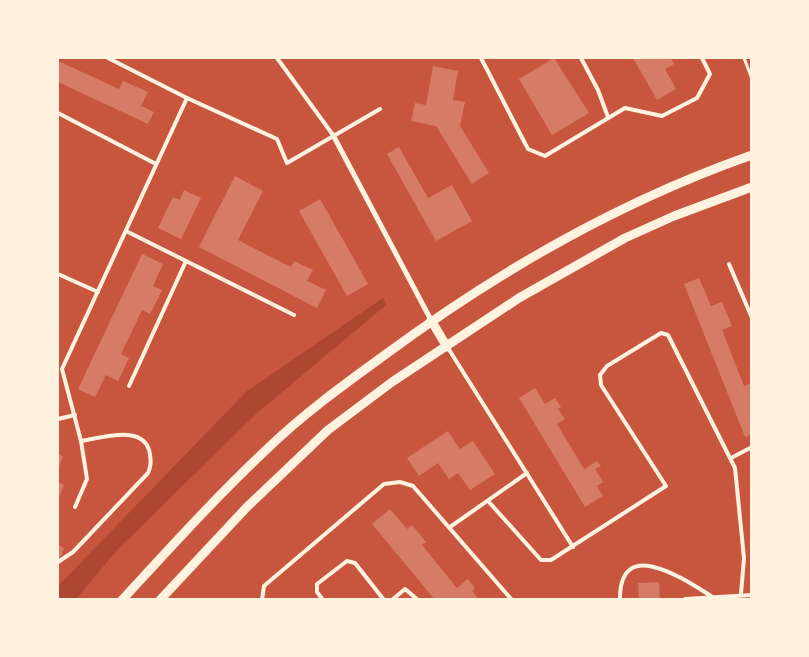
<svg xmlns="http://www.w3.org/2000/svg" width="809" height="657" viewBox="0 0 809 657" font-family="'Work Sans',sans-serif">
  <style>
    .green { fill: #ae4732 }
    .building { fill: #d67c66 }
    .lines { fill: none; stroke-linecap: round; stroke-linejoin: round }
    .path { stroke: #fff3e0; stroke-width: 3 }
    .service { stroke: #fff3e0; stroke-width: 4 }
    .minor { stroke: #fff3e0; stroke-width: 5 }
    .tertiary { stroke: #fff3e0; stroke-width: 9 }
  </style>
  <rect width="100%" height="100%" fill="#c8553d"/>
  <path class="green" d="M 383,298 L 386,305 L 258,412 L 118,549 L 76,599 L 58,599 L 58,586 L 247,391 Z"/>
  <g class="building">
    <path d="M 554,58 L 589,113 L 552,135 L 519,79 Z"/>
    <path d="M 633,58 L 671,58 L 674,64 L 665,69 L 676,89 L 657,100 Z"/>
    <path d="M 58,61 L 119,89 L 123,81 L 148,92 L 141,106 L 154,112 L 148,124 L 58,82 Z"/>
    <path d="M 433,66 L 458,71 L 453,100 L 465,102 L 460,126 L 489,173 L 472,184 L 436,126 L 411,121 L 415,103 L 426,105 Z"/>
    <path d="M 399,147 L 428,198 L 452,185 L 472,221 L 436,241 L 387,154 Z"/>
    <path d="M 235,176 L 263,191 L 238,240 L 291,267 L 294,261 L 313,270 L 307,281 L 326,290 L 317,308 L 199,247 Z"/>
    <path d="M 184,190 L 201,198 L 181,239 L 158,228 L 173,197 L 180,200 Z"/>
    <path d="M 320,199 L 368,284 L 347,296 L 299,211 Z"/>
    <path d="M 142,254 L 163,264 L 153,286 L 162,290 L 150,314 L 142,310 L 121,354 L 129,358 L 118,381 L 106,375 L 95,397 L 78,389 Z"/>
    <path d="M 699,278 L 711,306 L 722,302 L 732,326 L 722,330 L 744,386 L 752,383 L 752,434 L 745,437 L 684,284 Z"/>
    <path d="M 535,388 L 545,404 L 555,398 L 561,407 L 558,409 L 565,419 L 557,424 L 584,469 L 597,461 L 601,466 L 595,469 L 603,482 L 597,486 L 603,496 L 585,507 L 519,398 Z"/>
    <path d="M 448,431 L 460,449 L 473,441 L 495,474 L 470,490 L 458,473 L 449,479 L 438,463 L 419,476 L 407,458 Z"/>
    <path d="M 58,453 L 63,456 L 58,469 Z"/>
    <path d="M 58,482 L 64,485 L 58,499 Z"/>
    <path d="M 390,509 L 407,529 L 412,525 L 426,542 L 422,545 L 457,588 L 468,579 L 475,588 L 472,591 L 479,600 L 435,600 L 372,524 Z"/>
    <path d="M 58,545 L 64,548 L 60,558 L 58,557 Z"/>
    <path d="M 659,582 L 660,600 L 639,600 L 638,583 Z"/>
  </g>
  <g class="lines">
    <path class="path" d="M 744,58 L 752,79"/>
    <g class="service">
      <path d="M 108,58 L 187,98 L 277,139 L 287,163 L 380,109"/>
      <path d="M 277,58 L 333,135"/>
      <path d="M 481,58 L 528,149 L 545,156 L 625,108 L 662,116 L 697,98 L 710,74 L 702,58"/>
      <path d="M 581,58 L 598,90 L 608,117"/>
      <path d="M 58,113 L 156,164"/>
      <path d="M 126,231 L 294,315"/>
      <path d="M 729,264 L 752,318"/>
      <path d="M 58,274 L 98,292"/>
      <path d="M 448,348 L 573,547"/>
      <path d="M 129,386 L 186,261"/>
      <path d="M 58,419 L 75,415"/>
      <path d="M 731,458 L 752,447"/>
      <path d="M 488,501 L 541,560 L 551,560 L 666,486 L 601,385 L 600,375 L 607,366 L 661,333 L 668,335 L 735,468 L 744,558 L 741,594"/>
      <path d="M 75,507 L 87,479 L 81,441 L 62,369 L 187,98"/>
      <path d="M 450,527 L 527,473"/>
      <path d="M 58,562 L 73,552 L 148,473 C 151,466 151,462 150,454 C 145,423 102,438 81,441"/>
      <path d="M 685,599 L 752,595"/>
      <path d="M 262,600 L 264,586 L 384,484 L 400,482 L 413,486 L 512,600"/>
      <path d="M 323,600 L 317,592 L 317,584 L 347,561 L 355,563 L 384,600"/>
      <path d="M 392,600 L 405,589 L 418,600"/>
      <path d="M 620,600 C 619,535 684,579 711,596"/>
    </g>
    <path class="minor" d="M 333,135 L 431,320"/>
    <g class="tertiary">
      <path d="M 431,320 L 447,347"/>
      <path d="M 122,600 C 169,549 216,497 266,450 C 302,415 342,386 382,357 C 495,273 618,202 752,155"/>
      <path d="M 160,600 L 247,507 L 328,430 L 392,382 L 519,298 L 625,238 L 674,216 L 752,187"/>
    </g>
  </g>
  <rect width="809" height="657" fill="none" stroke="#fff3e0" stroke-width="118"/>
</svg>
